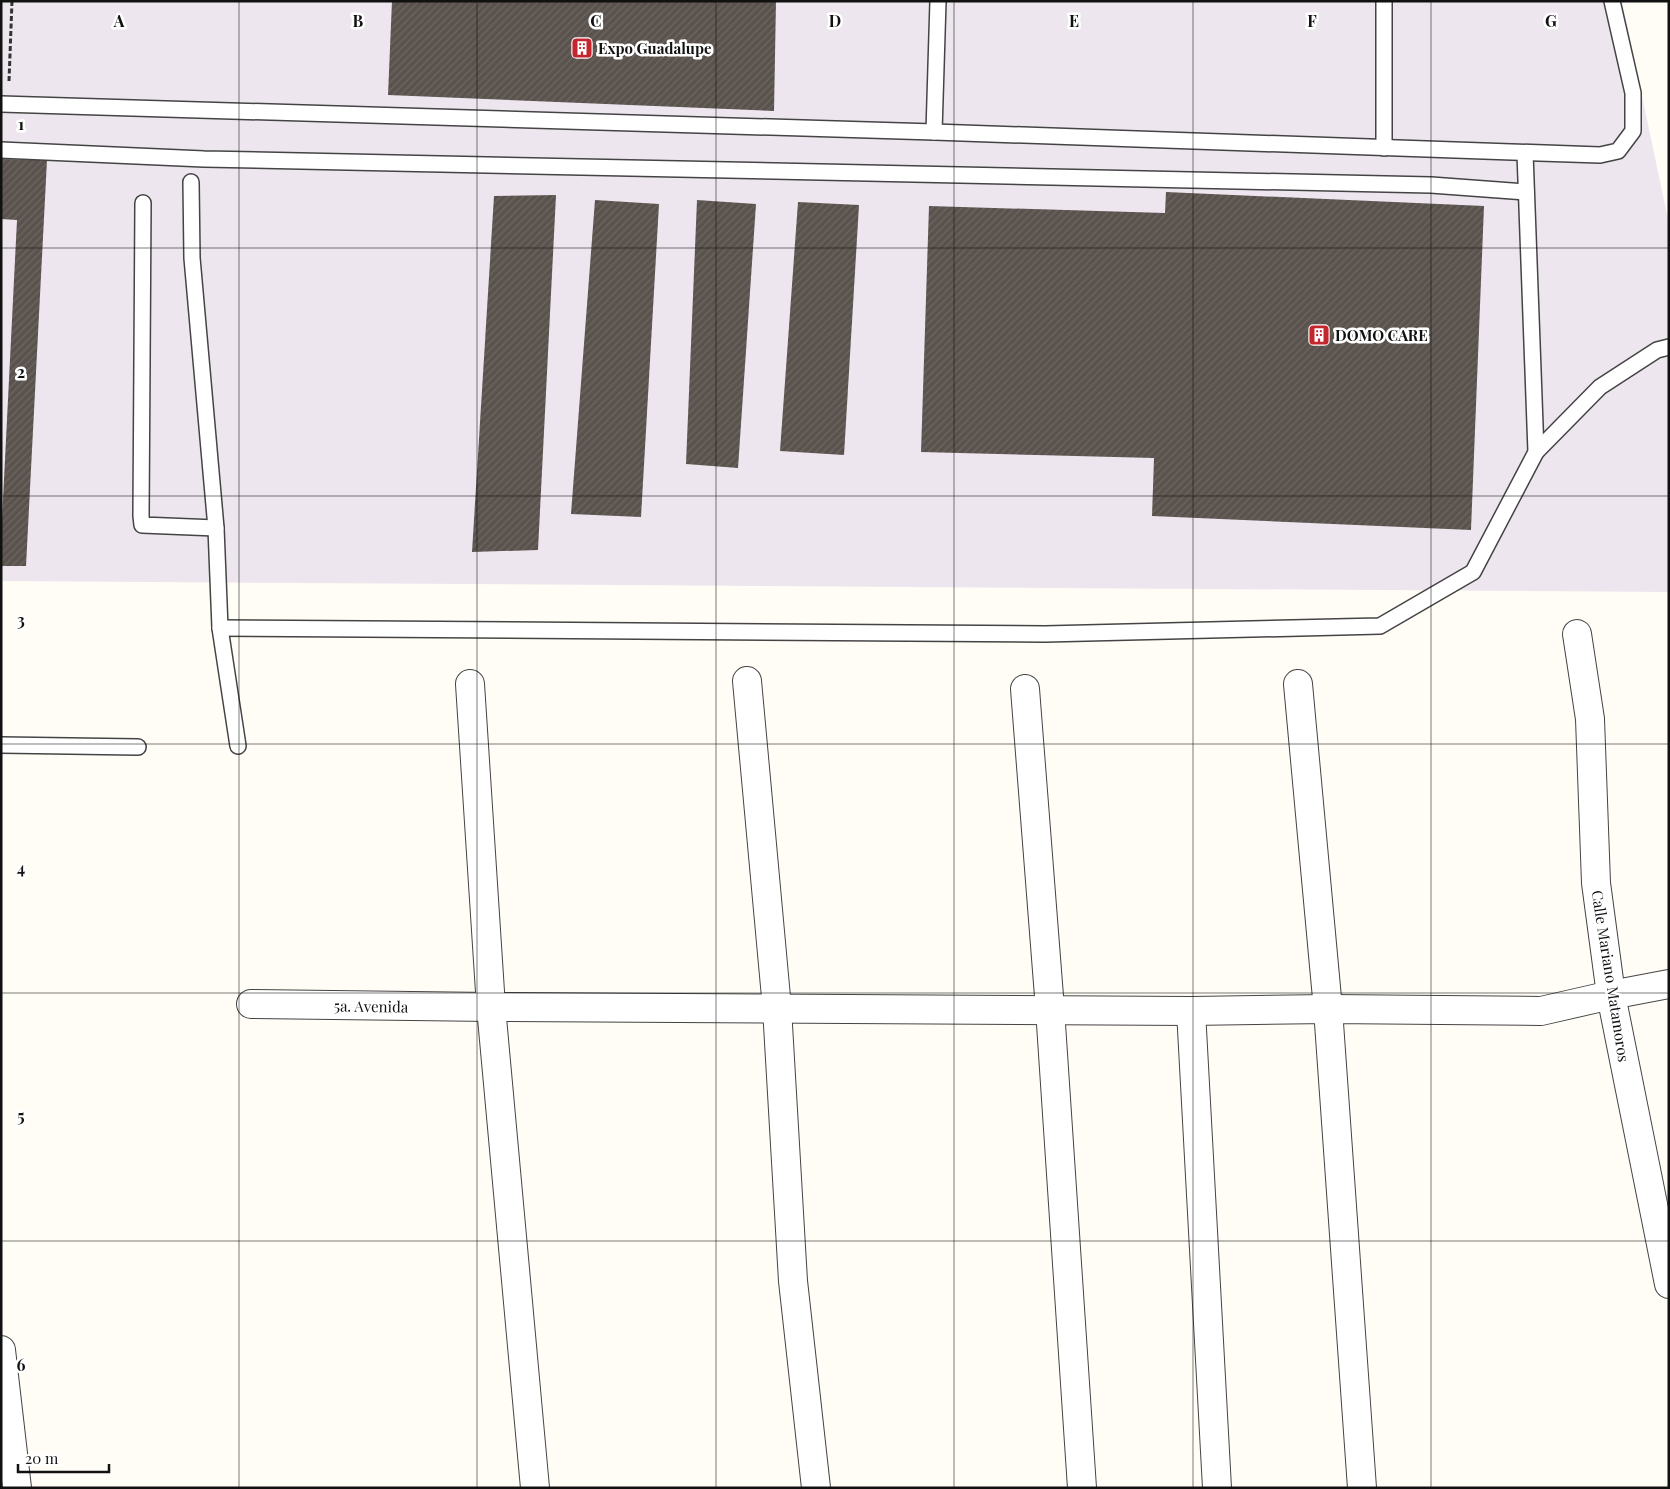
<svg xmlns="http://www.w3.org/2000/svg" width="1670" height="1489" viewBox="0 0 1670 1489" font-family="'Playfair Display',serif">
  <style>
    .industrial { fill: #eee6ef }
    .building { fill: url(#building-hatch) }
    .lines { fill: none; stroke-linecap: round; stroke-linejoin: round }
    .service-casing { stroke: #444; stroke-width: 18 }
    .minor-casing { stroke: #444; stroke-width: 30 }
    .path { stroke: #333; stroke-width: 3; stroke-dasharray: 5 2.5; stroke-linecap: butt }
    .service { stroke: #fff; stroke-width: 15 }
    .minor { stroke: #fff; stroke-width: 28 }
    .grid { fill: none; stroke: #111; stroke-width: 1; stroke-opacity: 0.55 }
    .labels { text-anchor: middle; dominant-baseline: central; stroke-width: 5; stroke-linejoin: round; paint-order: stroke }
    .poi-label { font-size: 15px; font-weight: bold; fill: #111; stroke: #fff; text-anchor: start }
    .street-label { font-size: 15px; fill: #111; stroke: #fff }
    .grid-label { font-size: 16px; text-anchor: middle; font-weight: bold; fill: #111; stroke: #fff; stroke-width: 5; stroke-linejoin: round; paint-order: stroke }
  </style>
  <defs>
    <pattern id="building-hatch" width="6" height="6" patternUnits="userSpaceOnUse" patternTransform="scale(1.25)"><rect width="6" height="6" fill="#5a524d"/><path d="M-1 1l2-2M0 6l6-6M5 7l2-2" fill="none" stroke="#6d6662"/></pattern>
  </defs>
  <rect width="100%" height="100%" fill="#fffdf5"/>
  <path class="industrial" d="M 1,1 L 1622,1 L 1669,224 L 1669,592 L 1,581 Z"/>
  <g class="building">
    <path d="M 392,1 L 776,1 L 774,111 L 388,95 Z"/>
    <path d="M 1,159 L 47,160 L 26,566 L 1,566 L 1,539 L 17,220 L 1,219 Z"/>
    <path d="M 1166,192 L 1484,206 L 1471,530 L 1152,516 L 1154,458 L 921,452 L 929,206 L 1165,213 Z"/>
    <path d="M 556,195 L 538,550 L 472,552 L 494,196 Z"/>
    <path d="M 595,200 L 659,204 L 641,517 L 571,514 Z"/>
    <path d="M 697,200 L 756,204 L 738,468 L 686,464 Z"/>
    <path d="M 798,202 L 859,205 L 844,455 L 780,451 Z"/>
  </g>
  <g class="lines">
    <g class="service-casing">
      <g id="service">
        <path d="M 1,104 L 934,132 L 1600,155 L 1618,151 L 1633,131 L 1633,93 L 1612,1"/>
        <path d="M 934,132 L 938,1"/>
        <path d="M 1384,148 L 1384,1"/>
        <path d="M 1,150 L 204,159 L 1431,185 L 1526,192"/>
        <path d="M 191,182 L 192,258 L 216,528 L 220,628 L 238,746"/>
        <path d="M 143,203 L 141,516 L 142,525 L 216,528"/>
        <path d="M 1536,452 L 1600,387 L 1657,350 L 1669,347"/>
        <path d="M 220,628 L 1045,634 L 1380,626 L 1473,572 L 1536,452 L 1525,153"/>
        <path d="M 1,745 L 138,747"/>
      </g>
    </g>
    <g class="minor-casing">
      <g id="minor">
        <path d="M 1577,634 L 1590,719 L 1596,883 L 1611,995 L 1669,1284"/>
        <path d="M 747,681 L 777,1008 L 793,1281 L 816,1488"/>
        <path d="M 470,684 L 491,1007 L 535,1488"/>
        <path d="M 1298,684 L 1328,1009 L 1362,1488"/>
        <path d="M 1025,689 L 1050,1009 L 1082,1488"/>
        <path d="M 251,1004 L 491,1007 L 1191,1011 L 1328,1009 L 1541,1011 L 1611,995 L 1669,984"/>
        <path d="M 1191,1011 L 1217,1488"/>
        <path d="M 1,1350 L 17,1488"/>
      </g>
    </g>
    <path class="path" d="M 9,81 L 12,1"/>
    <use href="#service" class="service"/>
    <use href="#minor" class="minor"/>
  </g>
  <path class="grid" d="M 239,1 L 239,1488M 477,1 L 477,1488M 716,1 L 716,1488M 954,1 L 954,1488M 1193,1 L 1193,1488M 1431,1 L 1431,1488M 1,248 L 1669,248M 1,496 L 1669,496M 1,744 L 1669,744M 1,993 L 1669,993M 1,1241 L 1669,1241"/>
  <defs>
    <g id="building-square" transform="scale(1.125)"><rect x="-9" y="-9" width="18" height="18" rx="4" fill="#c4262e" stroke="#fff"/><path d="M-4-6H4V6H1V3H-1V6H-4ZM-2.5-4.3h1.7v1.8h-1.7ZM.8-4.3h1.7v1.8H.8ZM-2.5-1h1.7V.8h-1.7ZM.8-1h1.7V.8H.8Z" fill="#fff"/></g>
  </defs>
  <g fill-rule="evenodd">
    <use href="#building-square" x="582" y="48"/>
    <use href="#building-square" x="1319" y="335"/>
  </g>
  <g class="labels">
    <g class="poi-label">
      <text x="598" y="48">Expo Guadalupe</text>
      <text x="1335" y="335">DOMO CARE</text>
    </g>
    <g class="street-label">
      <text transform="translate(1611 976) rotate(81)">Calle Mariano Matamoros</text>
      <text transform="translate(371 1006) rotate(1)">5a. Avenida</text>
    </g>
  </g>
  <g class="grid-label">
    <text x="119" y="27">A</text>
    <text x="358" y="27">B</text>
    <text x="596" y="27">C</text>
    <text x="835" y="27">D</text>
    <text x="1074" y="27">E</text>
    <text x="1312" y="27">F</text>
    <text x="1551" y="27">G</text>
    <text x="21" y="130">1</text>
    <text x="21" y="378">2</text>
    <text x="21" y="626">3</text>
    <text x="21" y="874">4</text>
    <text x="21" y="1122">5</text>
    <text x="21" y="1371">6</text>
  </g>
  <rect width="1670" height="1489" fill="none" stroke="#111111" stroke-width="5"/>
  <path d="M18 1464v8h91v-8" fill="none" stroke="#111111" stroke-width="2.5"/>
  <text x="25" y="1464" font-size="15" fill="#111111" stroke="#ffffff" stroke-width="4" paint-order="stroke">20 m</text>
</svg>
